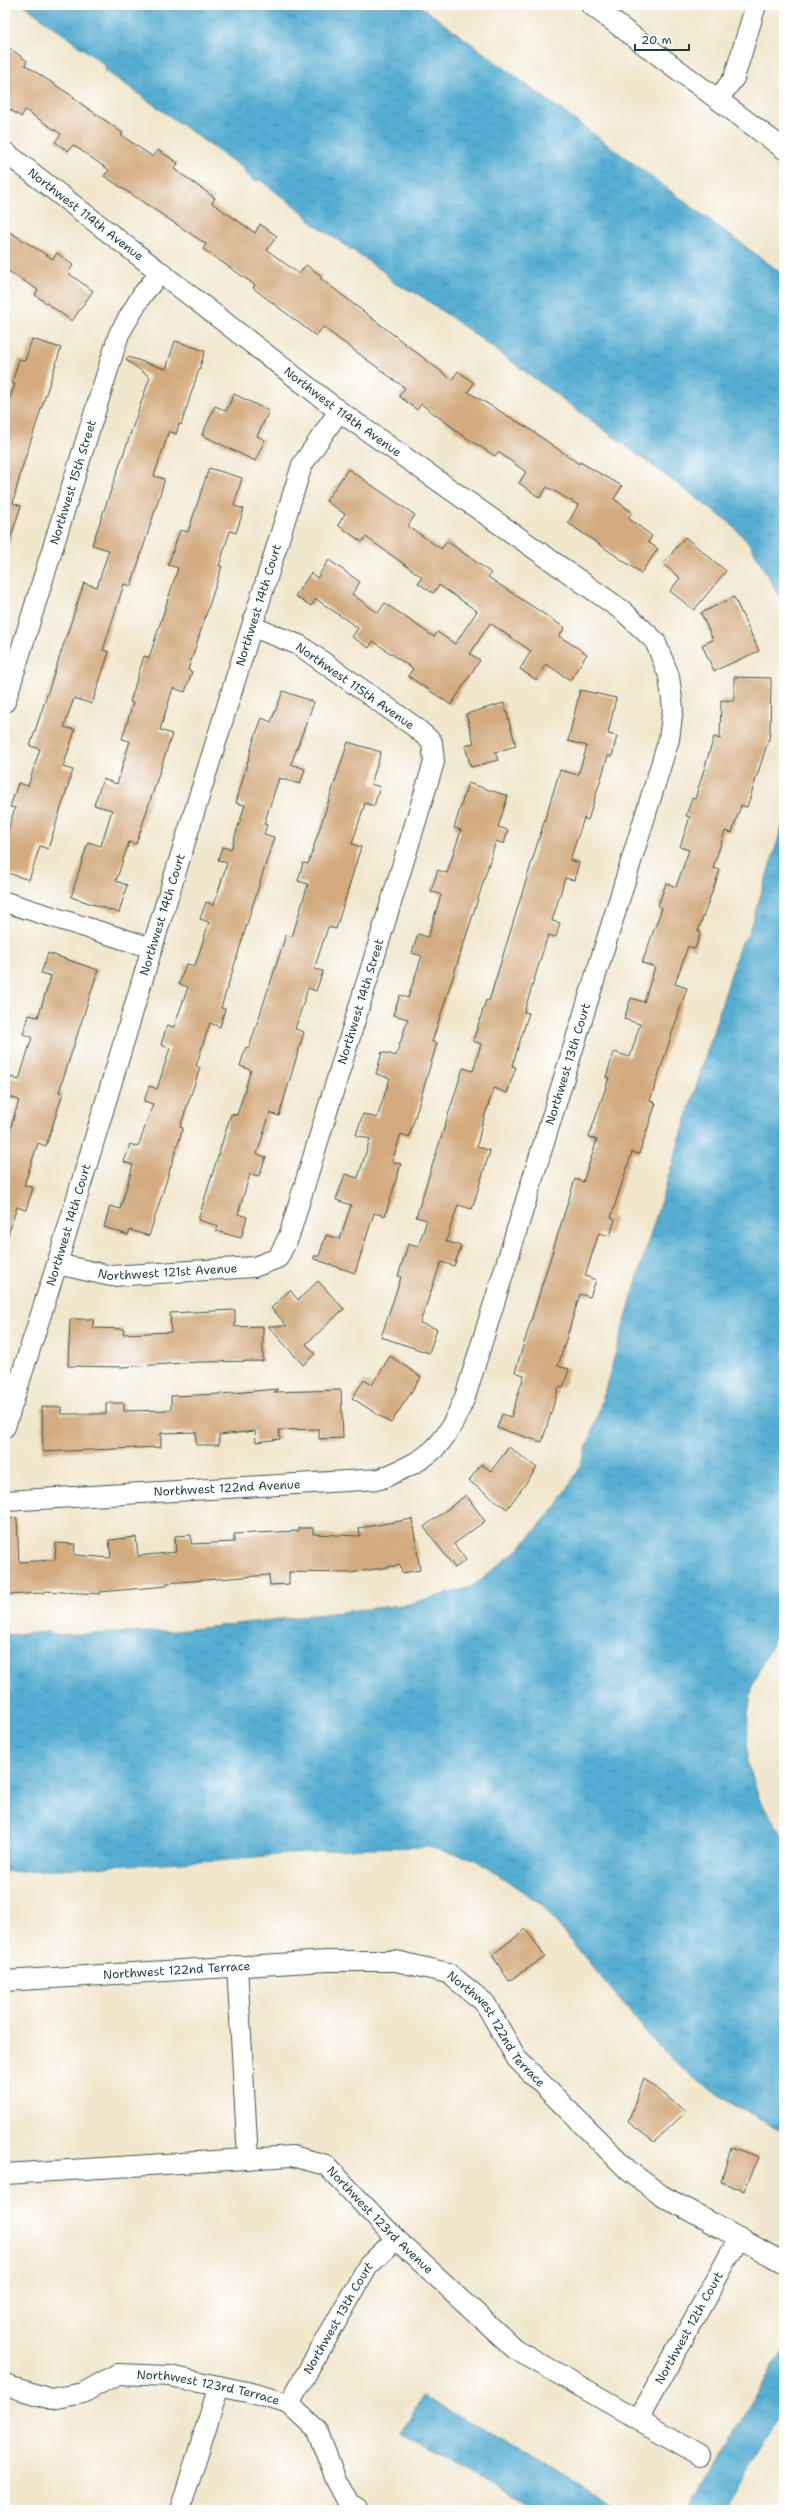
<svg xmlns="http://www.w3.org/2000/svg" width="789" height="2515" viewBox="0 0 789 2515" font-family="'Shantell Sans',sans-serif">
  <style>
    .water { fill: url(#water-ripples); stroke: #3a7583 }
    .building { fill: #d3ab7f }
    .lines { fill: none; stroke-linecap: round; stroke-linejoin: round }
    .minor-casing { stroke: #3e564b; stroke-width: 22 }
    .minor { stroke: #fff; stroke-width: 20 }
    .labels { text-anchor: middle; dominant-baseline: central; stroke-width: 3.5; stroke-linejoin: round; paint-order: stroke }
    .street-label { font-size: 12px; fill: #1f3d34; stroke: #fff }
  </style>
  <defs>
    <pattern id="water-ripples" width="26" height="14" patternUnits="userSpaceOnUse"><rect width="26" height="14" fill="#55add2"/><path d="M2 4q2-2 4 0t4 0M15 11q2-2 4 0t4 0" fill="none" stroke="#468eab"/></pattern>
  </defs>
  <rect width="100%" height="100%" fill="#fff"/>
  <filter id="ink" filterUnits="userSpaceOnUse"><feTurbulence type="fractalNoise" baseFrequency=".025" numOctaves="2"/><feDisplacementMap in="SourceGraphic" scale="8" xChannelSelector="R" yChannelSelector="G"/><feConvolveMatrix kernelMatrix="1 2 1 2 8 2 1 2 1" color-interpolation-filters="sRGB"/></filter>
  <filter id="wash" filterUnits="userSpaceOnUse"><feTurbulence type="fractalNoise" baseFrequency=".012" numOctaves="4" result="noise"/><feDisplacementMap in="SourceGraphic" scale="16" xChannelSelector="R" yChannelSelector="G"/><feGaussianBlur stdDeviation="0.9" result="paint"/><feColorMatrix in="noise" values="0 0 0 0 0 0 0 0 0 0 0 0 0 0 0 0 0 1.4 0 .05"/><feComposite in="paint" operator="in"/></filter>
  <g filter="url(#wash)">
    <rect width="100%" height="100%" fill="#f1e7cd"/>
    <g class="water">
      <path d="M 24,5 L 419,5 L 784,275 L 784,605 L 751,546 L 730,523 L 473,333 L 418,294 L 394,283 L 384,272 L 310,221 L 304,213 L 260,180 L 254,181 L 245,173 L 245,170 L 105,70 L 106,66 Z"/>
      <path d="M 784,821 L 784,1619 L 753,1683 L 748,1714 L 747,1761 L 760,1801 L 784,1837 L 784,2133 L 729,2102 L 691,2076 L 656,2044 L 541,1904 L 475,1859 L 427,1847 L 363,1848 L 217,1860 L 5,1872 L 5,1635 L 47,1632 L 56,1635 L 176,1631 L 409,1604 L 471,1587 L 518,1550 L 558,1504 L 580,1468 L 600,1407 L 645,1252 L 740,945 L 748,935 Z"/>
      <path d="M 784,2348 L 784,2409 L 726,2510 L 688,2510 Z"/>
      <path d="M 422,2397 L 507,2443 L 620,2510 L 536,2510 L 402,2432 Z"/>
    </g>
    <g id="blocks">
      <g class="building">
        <path d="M 5,45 L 27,61 L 25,65 L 74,97 L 73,98 L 123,133 L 121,135 L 153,157 L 158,150 L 178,163 L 174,169 L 215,198 L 212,203 L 255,233 L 260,224 L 277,236 L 267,250 L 299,274 L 306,265 L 322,276 L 320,278 L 452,380 L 458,371 L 474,383 L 468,392 L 528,428 L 579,464 L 580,462 L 622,486 L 614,499 L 632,512 L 628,518 L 652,536 L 648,542 L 658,549 L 641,573 L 568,523 L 578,505 L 547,487 L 540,498 L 519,483 L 526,472 L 498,452 L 495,456 L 454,430 L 455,429 L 421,404 L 417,410 L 399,396 L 405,388 L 323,327 L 316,336 L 253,288 L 255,285 L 203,249 L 206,244 L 104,176 L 109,170 L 73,145 L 68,151 L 55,142 L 61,134 L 25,110 L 21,117 L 5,106 Z"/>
        <path d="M 5,229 L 53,259 L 57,253 L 73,265 L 68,273 L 93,291 L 72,321 L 35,295 L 38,290 L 5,269 Z"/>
        <path d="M 32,339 L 61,348 L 21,471 L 13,503 L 21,506 L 8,546 L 5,546 L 5,411 L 15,384 L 12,383 L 19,359 L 25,361 Z"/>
        <path d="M 175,341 L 205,351 L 181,425 L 179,424 L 176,434 L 169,431 L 154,476 L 164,479 L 164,482 L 131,586 L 124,584 L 103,650 L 109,652 L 92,704 L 74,698 L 64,727 L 75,730 L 63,767 L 73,770 L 48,849 L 40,846 L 29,880 L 5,872 L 5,839 L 15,808 L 10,807 L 18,783 L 28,786 L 40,749 L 30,746 L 84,583 L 97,587 L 109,550 L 92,545 L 150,377 L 126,360 L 128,357 L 166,369 Z"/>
        <path d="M 234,394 L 269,411 L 257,436 L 265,440 L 255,461 L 202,435 L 215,406 L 226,411 Z"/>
        <path d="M 209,468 L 242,478 L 234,506 L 244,509 L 236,533 L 230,531 L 219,566 L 222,566 L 188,670 L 192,672 L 185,692 L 173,688 L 160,730 L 172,734 L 136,844 L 129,842 L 116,881 L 127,885 L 119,913 L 71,897 L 88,842 L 101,846 L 112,810 L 94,805 L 103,779 L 117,784 L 130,741 L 122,739 L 133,703 L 130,702 L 144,656 L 149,658 L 178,568 L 168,565 L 180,530 L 188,532 Z"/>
        <path d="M 348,469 L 415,515 L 408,526 L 441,549 L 447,541 L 491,573 L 488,577 L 565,628 L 559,636 L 587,654 L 570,680 L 546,664 L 536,680 L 520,669 L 531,651 L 490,623 L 470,654 L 480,660 L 451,705 L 408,676 L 413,669 L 373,641 L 369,648 L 352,637 L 358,628 L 316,599 L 311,606 L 295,596 L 311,573 L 317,578 L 329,560 L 360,582 L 352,594 L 378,613 L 385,603 L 434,637 L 437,632 L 455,644 L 477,611 L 439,585 L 433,593 L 418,583 L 422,577 L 366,537 L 362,542 L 338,525 L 345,514 L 326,501 Z"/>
        <path d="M 685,537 L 726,571 L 694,610 L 670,591 L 680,578 L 663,564 Z"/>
        <path d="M 734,597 L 759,651 L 714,671 L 702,645 L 713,640 L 701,613 Z"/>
        <path d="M 734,677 L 771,678 L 770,735 L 747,807 L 741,805 L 732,833 L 725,831 L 713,868 L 720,870 L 698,931 L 701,932 L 695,949 L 688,946 L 675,984 L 687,988 L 650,1101 L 656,1103 L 639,1154 L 632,1152 L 611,1217 L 615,1219 L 610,1236 L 599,1233 L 585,1276 L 596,1280 L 590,1297 L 580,1294 L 558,1366 L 569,1369 L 563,1388 L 559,1387 L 542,1442 L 497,1428 L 502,1414 L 511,1417 L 524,1375 L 515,1372 L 575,1179 L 583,1182 L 597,1140 L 589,1137 L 609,1078 L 606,1077 L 614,1052 L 630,1057 L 640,1024 L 624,1019 L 631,998 L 644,1002 L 655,967 L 642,963 L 662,908 L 658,906 L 666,883 L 676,887 L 689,850 L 680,847 L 690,817 L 686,816 L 692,798 L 695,799 L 714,737 L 720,739 L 721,700 L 734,701 Z"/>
        <path d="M 580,690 L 616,698 L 608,734 L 617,736 L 612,756 L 608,756 L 588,820 L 584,818 L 570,860 L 579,863 L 574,880 L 565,878 L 552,921 L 560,923 L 556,937 L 548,935 L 524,1012 L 529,1013 L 512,1066 L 516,1067 L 507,1093 L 494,1088 L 482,1124 L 477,1146 L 490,1151 L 472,1209 L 458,1205 L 446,1241 L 461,1246 L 454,1266 L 441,1262 L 420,1323 L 437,1329 L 429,1353 L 381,1337 L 401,1277 L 398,1276 L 408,1244 L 418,1247 L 427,1220 L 416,1217 L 463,1068 L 473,1071 L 481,1044 L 473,1041 L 486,1000 L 489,1001 L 560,770 L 578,775 L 587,746 L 568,741 Z"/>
        <path d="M 283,691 L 314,702 L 291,764 L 305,769 L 300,784 L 279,778 L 264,824 L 267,825 L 264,834 L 274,837 L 221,1008 L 225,1009 L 220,1027 L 210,1023 L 196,1066 L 200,1068 L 180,1127 L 183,1128 L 149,1236 L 130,1230 L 128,1235 L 104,1227 L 110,1206 L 120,1209 L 133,1165 L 124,1162 L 130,1144 L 138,1147 L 153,1104 L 144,1101 L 149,1086 L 157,1089 L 170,1048 L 161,1045 L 167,1025 L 174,1027 L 188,987 L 179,984 L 186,964 L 195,966 L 209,922 L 200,919 L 206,902 L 214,905 L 227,863 L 218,860 L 222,847 L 231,849 L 245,805 L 236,803 L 254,739 L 262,718 L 271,722 Z"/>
        <path d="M 504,703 L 516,746 L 495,752 L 498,760 L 471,767 L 465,746 L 474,743 L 466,714 Z"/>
        <path d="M 348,742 L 381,752 L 371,784 L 380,787 L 374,806 L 365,803 L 352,844 L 361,847 L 336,929 L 328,927 L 314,969 L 323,971 L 316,991 L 308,988 L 295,1029 L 304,1032 L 279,1116 L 270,1113 L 257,1154 L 266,1157 L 259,1176 L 250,1174 L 238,1214 L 247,1217 L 241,1238 L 216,1231 L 218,1226 L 198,1220 L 231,1114 L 237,1115 L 251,1070 L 240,1066 L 246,1047 L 249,1048 L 286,935 L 292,937 L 308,884 L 298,881 L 303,863 L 308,864 Z"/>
        <path d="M 468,783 L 508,796 L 498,827 L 508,830 L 504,844 L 496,841 L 470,924 L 432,1042 L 437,1043 L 409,1137 L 401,1134 L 392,1162 L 401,1164 L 385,1216 L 374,1213 L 355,1273 L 314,1259 L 314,1256 L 319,1256 L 326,1235 L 340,1239 L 351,1205 L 336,1200 L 345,1174 L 358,1178 L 370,1139 L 356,1135 L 363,1114 L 377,1118 L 390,1078 L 376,1074 L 382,1052 L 396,1056 L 408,1019 L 393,1015 L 400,995 L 408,998 L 422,956 L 412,953 L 418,934 L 428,937 L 441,895 L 431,891 L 438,870 L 447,873 L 461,830 L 454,828 Z"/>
        <path d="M 48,953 L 98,970 L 59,1092 L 63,1093 L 46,1146 L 38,1143 L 24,1185 L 33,1188 L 26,1210 L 17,1207 L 8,1235 L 5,1234 L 5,1147 L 19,1100 L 6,1096 L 11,1077 L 19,1080 L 32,1037 L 23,1034 L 29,1015 L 38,1017 L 51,976 L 41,973 Z"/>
        <path d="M 318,1281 L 344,1309 L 306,1344 L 315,1354 L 303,1365 L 268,1326 L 287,1326 L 271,1308 L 290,1290 L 298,1300 Z"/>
        <path d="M 235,1310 L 235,1327 L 263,1326 L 263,1361 L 199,1362 L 122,1367 L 68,1366 L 70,1319 L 93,1319 L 93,1328 L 124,1329 L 123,1334 L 171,1332 L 170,1313 Z"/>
        <path d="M 390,1356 L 421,1377 L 391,1423 L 352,1398 L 364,1380 L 372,1385 Z"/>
        <path d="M 278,1389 L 274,1392 L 341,1390 L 343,1438 L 319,1439 L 319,1429 L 279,1430 L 280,1439 L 256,1442 L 255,1431 L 219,1435 L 219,1445 L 196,1445 L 196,1432 L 161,1433 L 161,1447 L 43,1452 L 42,1407 L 61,1407 L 61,1414 L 106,1414 L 106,1403 L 124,1403 L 124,1411 L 171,1410 L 171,1396 L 221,1394 Z"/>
        <path d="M 509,1447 L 537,1468 L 507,1509 L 469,1481 L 481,1464 L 491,1471 Z"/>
        <path d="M 466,1495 L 485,1521 L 454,1544 L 466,1560 L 455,1568 L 424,1527 Z"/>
        <path d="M 17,1518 L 19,1562 L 55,1560 L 56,1543 L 75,1544 L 74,1555 L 111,1558 L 109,1540 L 136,1537 L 138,1556 L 176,1552 L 175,1536 L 191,1535 L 191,1544 L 234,1542 L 234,1534 L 299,1531 L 299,1528 L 313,1528 L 313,1534 L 360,1536 L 359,1528 L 412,1519 L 420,1570 L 402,1573 L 400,1565 L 351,1573 L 289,1572 L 289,1584 L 270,1585 L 269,1575 L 167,1583 L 167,1586 L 100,1592 L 100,1594 L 44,1591 L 44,1593 L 5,1595 L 5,1519 Z"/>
        <path d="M 526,1929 L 545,1957 L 509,1981 L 492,1955 Z"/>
        <path d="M 644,2078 L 686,2112 L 654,2142 L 628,2122 Z"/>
        <path d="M 731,2147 L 759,2157 L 744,2191 L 721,2182 Z"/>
      </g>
    </g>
  </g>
  <g filter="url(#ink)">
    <use href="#blocks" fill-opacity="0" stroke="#3e564b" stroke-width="1"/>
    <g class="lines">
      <g class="minor-casing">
        <g id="minor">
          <path d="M 591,5 L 784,149"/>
          <path d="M 718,99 L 734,78 L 756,5"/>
          <path id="s1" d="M 5,152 L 339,411 L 623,611 L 655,641 L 669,676 L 673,708 L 669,739 L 465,1397 C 443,1449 432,1457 380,1479 L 5,1501"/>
          <path id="s2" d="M 5,702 L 119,334 L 142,295 L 161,272"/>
          <path d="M 5,902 L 152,948"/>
          <path id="s3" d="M 57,1264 L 111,1276 L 254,1267 L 278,1258 L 289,1236 L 434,762 L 432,742 L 415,727 L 299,645 L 253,627"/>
          <path id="s4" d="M 5,1427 L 57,1264 L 152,948 L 302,465 L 339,411"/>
          <path d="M 237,1966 L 248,2159"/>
          <path id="s5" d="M 5,1981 L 326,1961 L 396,1961 L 448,1973 L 485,2003 L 517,2059 L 629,2171 L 661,2195 L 784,2263"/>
          <path id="s6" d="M 5,2174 L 292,2156 L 326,2165 L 396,2239 L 515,2349 L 700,2455"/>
          <path id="s7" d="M 5,2385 L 51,2399 L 83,2393 L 117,2374 L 170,2376 L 252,2393 L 289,2404 L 317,2430 L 336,2480 L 350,2506 L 357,2510"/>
          <path id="s8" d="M 289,2404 L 368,2266 L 396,2239"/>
          <path id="s9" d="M 639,2418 L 739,2238"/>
          <path d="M 180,2510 L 219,2386"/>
        </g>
      </g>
      <use href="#minor" class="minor"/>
    </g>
  </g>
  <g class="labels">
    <g class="street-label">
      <text stroke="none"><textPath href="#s1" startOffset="102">Northwest 114th Avenue</textPath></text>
      <text stroke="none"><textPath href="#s1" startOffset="426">Northwest 114th Avenue</textPath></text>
      <text stroke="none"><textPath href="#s2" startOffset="230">Northwest 15th Street</textPath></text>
      <text stroke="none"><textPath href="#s4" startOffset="860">Northwest 14th Court</textPath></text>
      <text transform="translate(355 686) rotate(35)">Northwest 115th Avenue</text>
      <text stroke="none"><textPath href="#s4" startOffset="536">Northwest 14th Court</textPath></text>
      <text stroke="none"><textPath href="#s3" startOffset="494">Northwest 14th Street</textPath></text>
      <text transform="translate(568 1064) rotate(-73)">Northwest 13th Court</text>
      <text stroke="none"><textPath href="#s4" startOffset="212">Northwest 14th Court</textPath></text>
      <text stroke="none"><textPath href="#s3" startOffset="112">Northwest 121st Avenue</textPath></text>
      <text transform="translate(227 1488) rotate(-3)">Northwest 122nd Avenue</text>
      <text stroke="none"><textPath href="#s5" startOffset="172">Northwest 122nd Terrace</textPath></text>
      <text stroke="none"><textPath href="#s5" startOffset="520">Northwest 122nd Terrace</textPath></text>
      <text stroke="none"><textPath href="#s6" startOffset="400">Northwest 123rd Avenue</textPath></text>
      <text stroke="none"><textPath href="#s8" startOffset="99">Northwest 13th Court</textPath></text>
      <text stroke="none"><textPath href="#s9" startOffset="103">Northwest 12th Court</textPath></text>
      <text stroke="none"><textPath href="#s7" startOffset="212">Northwest 123rd Terrace</textPath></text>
    </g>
  </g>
  <rect width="789" height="2515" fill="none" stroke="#fff" stroke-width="20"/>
  <path d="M635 44v6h54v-6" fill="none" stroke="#1f3d34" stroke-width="2"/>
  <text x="641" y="44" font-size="12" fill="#1f3d34" stroke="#ffffff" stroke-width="3" paint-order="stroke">20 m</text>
</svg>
